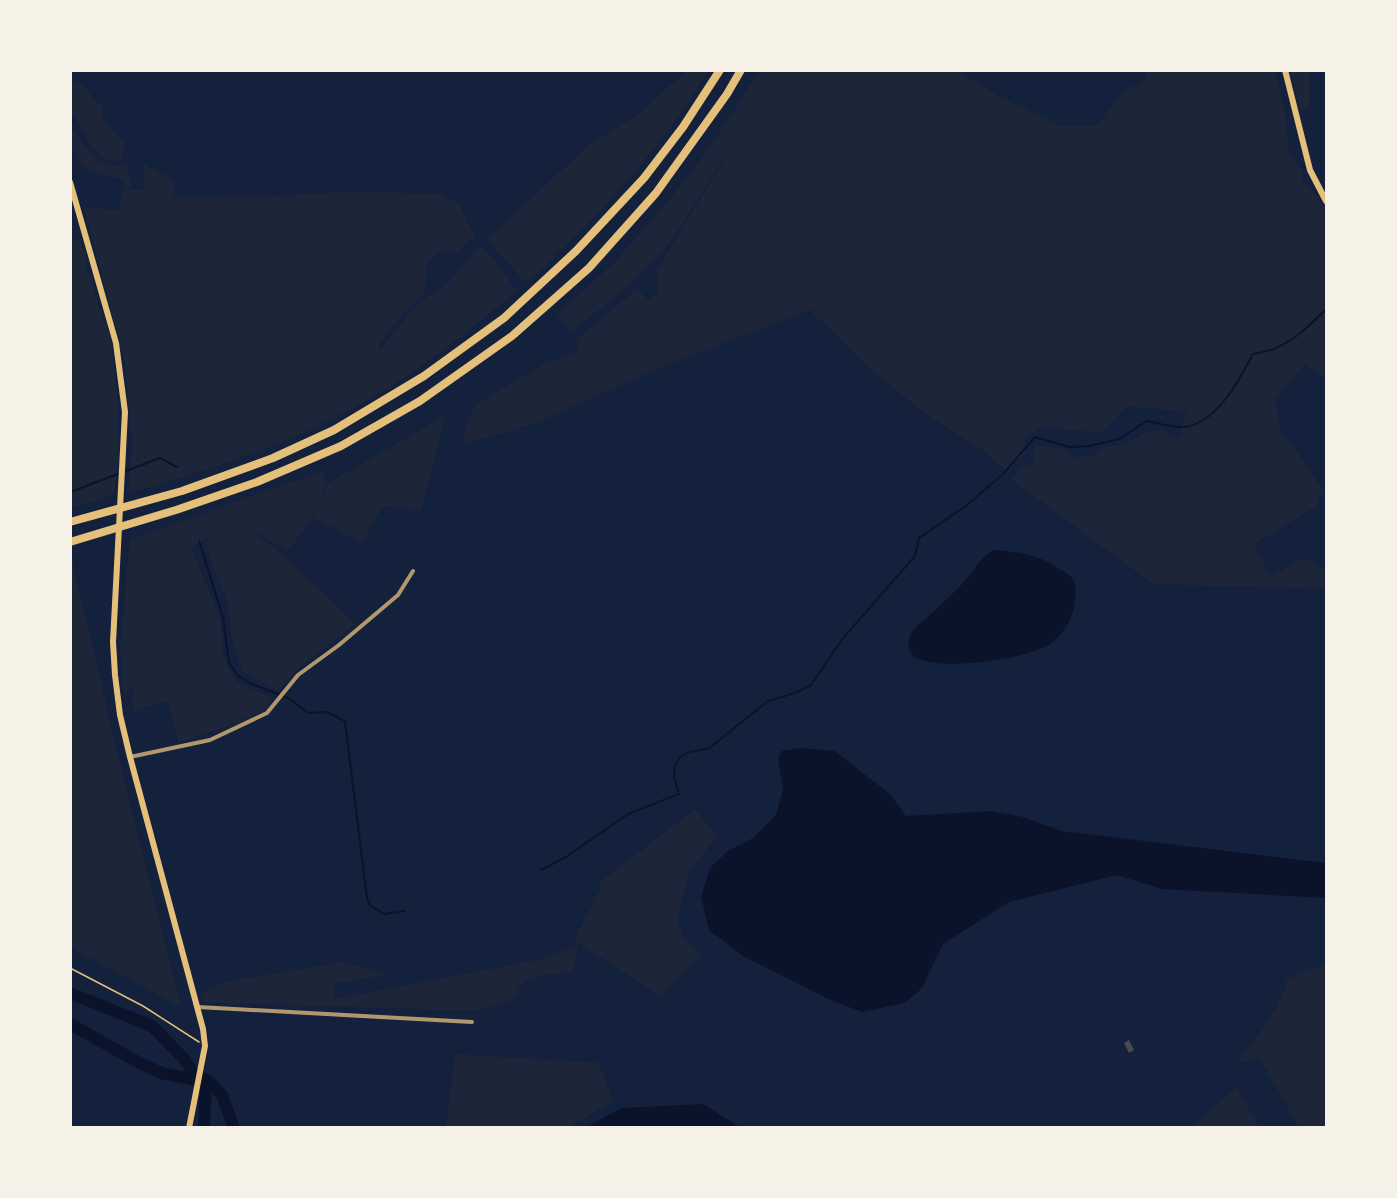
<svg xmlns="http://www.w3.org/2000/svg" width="1397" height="1198" viewBox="0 0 1397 1198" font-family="Manrope,sans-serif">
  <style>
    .green { fill: #1d2539 }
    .water { fill: #0b132b }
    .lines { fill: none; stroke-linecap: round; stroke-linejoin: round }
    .stream { stroke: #0b132b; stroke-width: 2 }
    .river { stroke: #0b132b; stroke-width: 12 }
    .building { fill: #48494c }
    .path { stroke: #e5c07b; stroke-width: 1.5 }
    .minor { stroke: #b1986c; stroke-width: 4 }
    .primary { stroke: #e5c07b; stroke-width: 6 }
    .motorway { stroke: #e5c07b; stroke-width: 8 }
  </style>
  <rect width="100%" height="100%" fill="#14213d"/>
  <g class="green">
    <path d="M 686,71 L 708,71 C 668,137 618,195 563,249 L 560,248 L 553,254 L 555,257 L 526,283 L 500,255 L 488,238 L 590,144 L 639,114 Z"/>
    <path d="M 758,71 L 959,71 L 998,96 L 1061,126 L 1097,125 L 1124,91 L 1144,81 L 1147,71 L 1275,71 L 1285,115 L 1289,151 L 1302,172 L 1303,181 L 1326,207 L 1326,378 L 1305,364 L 1275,399 L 1281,437 L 1290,441 L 1326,494 L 1317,498 L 1317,506 L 1254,544 L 1271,576 L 1304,558 L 1319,566 L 1326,567 L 1326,589 L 1153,584 L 1012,480 L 1022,466 L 1033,464 L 1034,461 L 1033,448 L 1036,445 L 1064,449 L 1073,457 L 1091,456 L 1109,446 L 1126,444 L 1148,431 L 1161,431 L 1179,439 L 1186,412 L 1127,406 L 1101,433 L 1043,427 L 1025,438 L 1025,453 L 1009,470 L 999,465 L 984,451 L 920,410 L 872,370 L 824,322 L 814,316 L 812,309 L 662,367 L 536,423 L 466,444 L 463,434 L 473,409 L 483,400 L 544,364 L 574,352 L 578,348 L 576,340 L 637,289 L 648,300 L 658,292 L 657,270 L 743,129 L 669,244 L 626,288 L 571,332 L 557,315 C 578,295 601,276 621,255 C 672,200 721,137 758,71 Z"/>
    <path d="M 1290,71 L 1309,71 L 1309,107 L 1300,111 Z"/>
    <path d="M 70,80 L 81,84 L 102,107 L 104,121 L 125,143 L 121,161 L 106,160 L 92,147 L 78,122 L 71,113 Z"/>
    <path d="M 74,130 C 89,153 96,167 126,165 L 132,188 L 125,188 L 124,180 C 93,170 70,171 71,132 Z"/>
    <path d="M 144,164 L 173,180 L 175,197 L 279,196 L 355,191 L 435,194 L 438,192 L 458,203 L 476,238 L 467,241 L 457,253 L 441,251 L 428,261 L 424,293 L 402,315 L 378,346 L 381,349 L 413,309 L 428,296 L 446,285 L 480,246 L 491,256 L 517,291 C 462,337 404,383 339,416 C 272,450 201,473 129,493 L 132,445 L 125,362 L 84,209 L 91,208 L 119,210 L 123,189 L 144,190 Z"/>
    <path d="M 80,238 L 85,253 L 87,269 L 93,282 L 98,305 L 110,334 L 117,389 L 119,456 L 114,495 L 71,508 L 70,245 L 73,240 Z"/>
    <path d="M 445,416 L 421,510 L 383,506 L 362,543 L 314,518 L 328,483 Z"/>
    <path d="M 323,471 C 323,476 325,481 325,485 C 324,501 299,540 287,550 L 247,528 L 279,552 L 356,624 L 300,667 L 278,691 L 244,672 L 234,649 L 227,602 L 207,548 L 209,535 L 192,549 L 220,619 L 224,658 L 236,681 L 273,699 L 263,711 L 224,728 L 178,743 L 168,701 L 133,711 L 132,686 L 124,698 L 120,650 L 130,539 Z"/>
    <path d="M 71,559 L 72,559 L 131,810 L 181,1007 L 71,948 Z"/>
    <path d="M 695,809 L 717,836 L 689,872 L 677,918 L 683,938 L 701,956 L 660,996 L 574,940 L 600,890 L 599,883 Z"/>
    <path d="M 578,945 L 572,972 L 551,974 L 524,981 L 512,1000 L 473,1011 L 203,1002 L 199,994 L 224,982 L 343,962 L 386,975 L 333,984 L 335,999 L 542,959 Z"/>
    <path d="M 1326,964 L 1326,1127 L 1299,1127 L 1260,1059 L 1237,1062 C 1253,1042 1284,1004 1287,979 Z"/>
    <path d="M 455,1054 L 599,1063 L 613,1101 L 569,1127 L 446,1127 Z"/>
    <path d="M 1237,1087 L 1259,1127 L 1192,1127 Z"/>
  </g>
  <g class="water">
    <path d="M 993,550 C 1019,552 1036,554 1058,568 C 1063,571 1069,574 1073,579 C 1077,587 1075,598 1074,606 C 1072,620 1062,636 1050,644 C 1025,660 943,671 916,658 C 904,651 908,635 916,627 C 932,613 948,599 963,583 C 975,570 977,561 993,550 Z"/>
    <path d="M 801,748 L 835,751 L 891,795 L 906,816 L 992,811 L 1023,817 L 1062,831 L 1326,863 L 1326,898 L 1162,889 L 1117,875 L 1009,902 L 943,944 L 922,988 L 905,1003 L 862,1012 L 826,998 L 743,956 L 709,930 L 701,897 L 710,868 L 728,851 L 753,838 L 776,815 L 783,789 L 778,757 L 782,751 Z"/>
    <path d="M 703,1104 L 740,1127 L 587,1127 L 621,1108 Z"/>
  </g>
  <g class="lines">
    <g class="stream">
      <path d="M 70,492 L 160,458 L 177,467"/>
      <path d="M 199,541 L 223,617 L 229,663 L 238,676 L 252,684 L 290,699 L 308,713 L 327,712 L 345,721 L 367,898 L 370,905 L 384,914 L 405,911"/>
      <path d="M 541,870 L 566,857 L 628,814 L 679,794 L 674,777 L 675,765 L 680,757 L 689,752 L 708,749 L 768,701 L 795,693 L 811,685 L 844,637 L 915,556 L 919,538 L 967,505 L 1003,474 L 1035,437 L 1069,447 L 1089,446 L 1119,439 L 1147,421 C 1157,423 1175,428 1184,427 C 1216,424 1240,379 1253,354 C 1283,351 1306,330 1326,309"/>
    </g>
    <g class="river">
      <path d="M 70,993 L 152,1026 L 185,1060 L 192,1072 L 206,1080 L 204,1128"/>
      <path d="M 70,1024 L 136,1061 L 161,1073 L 211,1083 L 222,1095 L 234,1128"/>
    </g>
  </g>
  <path class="building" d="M 1129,1040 L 1134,1050 L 1129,1053 L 1124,1043 Z"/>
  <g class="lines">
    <path class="path" d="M 70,968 L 143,1006 L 199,1042"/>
    <g class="minor">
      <path d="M 130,757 L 210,740 L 267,713 L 298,675 L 339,645 L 398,595 L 413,571"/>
      <path d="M 198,1007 L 472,1022"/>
    </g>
    <g class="primary">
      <path d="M 1285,70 L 1310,170 L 1326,201"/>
      <path d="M 70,182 L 116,343 L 125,412 L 113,642 L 115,675 L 120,715 L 130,757 L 203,1029 L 205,1046 L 189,1128"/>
    </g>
    <g class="motorway">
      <path d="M 70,522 L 182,491 L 273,458 L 334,430 L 424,376 L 504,318 L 576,251 L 644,178 L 683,127 L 720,70"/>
      <path d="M 70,542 L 176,510 L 257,482 L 341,446 L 420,401 L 512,336 L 589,268 L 656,193 L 727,94 L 741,70"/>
    </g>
  </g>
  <rect width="1397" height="1198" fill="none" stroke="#f6f1e7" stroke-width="144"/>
</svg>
